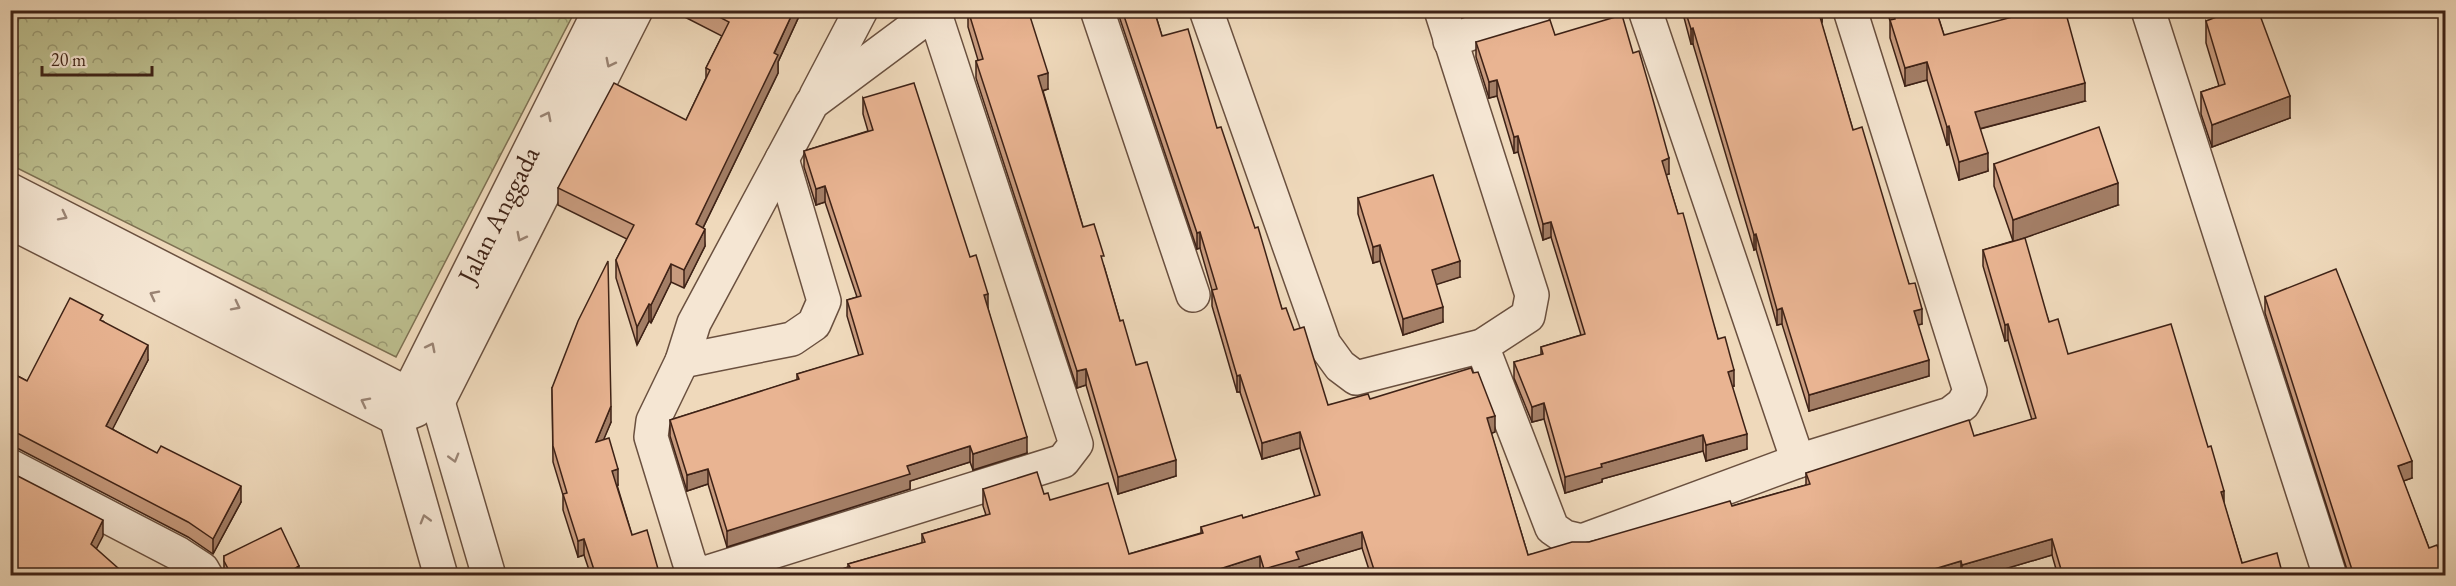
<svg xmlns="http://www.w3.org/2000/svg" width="2456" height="586" viewBox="0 0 2456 586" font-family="'EB Garamond',serif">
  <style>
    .forest { fill: url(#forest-crowns); stroke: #7d7052; stroke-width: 1.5 }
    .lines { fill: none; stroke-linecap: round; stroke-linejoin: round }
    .street-casing { stroke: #6a503f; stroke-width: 36 }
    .street { stroke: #f5e6d3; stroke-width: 33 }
    .wall { fill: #c89b7e; stroke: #3e2216; stroke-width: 1.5 }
    .shaded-wall { fill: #a37e66; stroke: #3e2216; stroke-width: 1.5 }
    .building { fill: #e9b492; stroke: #3e2216; stroke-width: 1.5 }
    .oneway { stroke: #9a8474 }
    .labels { text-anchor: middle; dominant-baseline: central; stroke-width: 5; stroke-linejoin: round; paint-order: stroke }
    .street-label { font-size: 27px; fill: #3e2216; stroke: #f5e6d3 }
  </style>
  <defs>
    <pattern id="forest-crowns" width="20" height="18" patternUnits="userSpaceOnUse" patternTransform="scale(1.5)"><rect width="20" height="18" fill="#bcbe8e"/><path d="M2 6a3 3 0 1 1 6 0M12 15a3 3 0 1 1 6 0" fill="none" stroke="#9a9a73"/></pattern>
  </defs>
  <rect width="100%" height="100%" fill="#efd9bb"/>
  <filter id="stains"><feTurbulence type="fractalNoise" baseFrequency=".00333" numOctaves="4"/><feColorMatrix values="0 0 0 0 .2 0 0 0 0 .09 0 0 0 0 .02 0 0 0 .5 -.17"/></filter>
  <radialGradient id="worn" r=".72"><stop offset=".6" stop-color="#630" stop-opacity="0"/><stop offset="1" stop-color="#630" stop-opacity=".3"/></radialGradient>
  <path class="forest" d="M 10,11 L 11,10 L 575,11 L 396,357 L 11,165 Z"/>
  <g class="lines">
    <g class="street-casing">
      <g id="street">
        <path d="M 1097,10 L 1193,295"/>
        <path d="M 1206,10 L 1324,344 L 1340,366 L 1356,378 L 1482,346 L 1528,316 L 1532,295 L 1441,10"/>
        <path d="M 1645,10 L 1798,461"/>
        <path d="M 2148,10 L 2330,576"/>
        <path d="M 935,14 L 1076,444 L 1063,461 L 702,574 L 693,569 L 689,561 L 651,437 L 653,421 L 682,361 L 694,323 L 812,103 L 937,10"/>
        <path d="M 1450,41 L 1535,10"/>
        <path d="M 816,96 L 861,10"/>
        <path d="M 10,190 L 408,394 L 438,402"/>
        <path d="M 10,222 L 396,418 L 416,410"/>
        <path d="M 1482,346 L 1552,528 L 1565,537 L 1582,541 L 1798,461 L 1950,414 L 1963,404 L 1970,391 L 1850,10"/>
        <path d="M 682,361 L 792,339 L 814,324 L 824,301 L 782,159"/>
        <path d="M 438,402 L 636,10"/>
        <path d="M 438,402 L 489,576"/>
        <path d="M 10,466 L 179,554 L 202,569 L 206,576"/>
        <path id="s1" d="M 441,576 L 396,418 L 600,10"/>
      </g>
    </g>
    <use href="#street" class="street"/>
  </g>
  <g class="wall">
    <path d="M 671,10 L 800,10 L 800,14 L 778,62 L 778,73 L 703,228 L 705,246 L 684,288 L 671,282 L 651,323 L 649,321 L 637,345 L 616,278 L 616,260 L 627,239 L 558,205 L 558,188 L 686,120 L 706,78 L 706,68 L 722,36 Z"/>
    <path d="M 968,10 L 1048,89 L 1043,91 L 1083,227 L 1104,266 L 1120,321 L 1176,476 L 1118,494 L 1086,385 L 1077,388 L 976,78 L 976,61 L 978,60 L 968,27 Z"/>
    <path d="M 1117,10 L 1154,10 L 1162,36 L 1217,128 L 1282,309 L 1294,330 L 1328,405 L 1370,399 L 1495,432 L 1491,433 L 1528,555 L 1589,542 L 1732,506 L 1806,485 L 1806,473 L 1974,436 L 2032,420 L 2008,340 L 2005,341 L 1983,266 L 1983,250 L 2013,241 L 1994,186 L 1994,164 L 2118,205 L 2020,239 L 2049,322 L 2068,354 L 2224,504 L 2242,563 L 2283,576 L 2058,576 L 2052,555 L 1981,576 L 1371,576 L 1362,548 L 1299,567 L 1299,576 L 1261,576 L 1260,573 L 1250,576 L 822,576 L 848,567 L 848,564 L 922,543 L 922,534 L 986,515 L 983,506 L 983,489 L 1044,494 L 1050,500 L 1129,554 L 1201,533 L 1201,527 L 1243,518 L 1315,497 L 1300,448 L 1262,459 L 1240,392 L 1237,392 L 1212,306 L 1212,290 L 1200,248 L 1197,249 Z"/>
    <path d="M 1682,10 L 1822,10 L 1822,22 L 1821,22 L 1853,130 L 1909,284 L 1922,324 L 1918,325 L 1929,376 L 1809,411 L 1782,324 L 1777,325 L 1756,249 L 1754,250 L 1693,44 L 1691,44 Z"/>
    <path d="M 1887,10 L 1936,10 L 1944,35 L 2085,101 L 1980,129 L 1988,171 L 1959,180 L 1949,144 L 1947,145 L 1927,80 L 1905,86 L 1890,38 L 1890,21 Z"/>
    <path d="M 2206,21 L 2290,118 L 2212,147 L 2201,114 L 2201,92 L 2219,86 L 2206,43 Z"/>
    <path d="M 1555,35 L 1669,174 L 1666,175 L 1678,214 L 1718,339 L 1734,386 L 1732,386 L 1747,449 L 1706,461 L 1703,451 L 1602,479 L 1602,482 L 1565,493 L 1544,419 L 1532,422 L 1514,378 L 1514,362 L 1541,355 L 1541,347 L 1581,335 L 1551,237 L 1543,240 L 1518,152 L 1514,153 L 1497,96 L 1489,98 L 1476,57 L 1476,42 Z"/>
    <path d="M 863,98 L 970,257 L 988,309 L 1027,453 L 973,470 L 970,462 L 910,481 L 910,489 L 727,547 L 708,484 L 687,491 L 670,436 L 670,420 L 797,380 L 797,374 L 859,356 L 847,316 L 847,300 L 857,297 L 825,202 L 816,205 L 804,167 L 804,151 L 868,131 L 863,114 Z"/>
    <path d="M 1358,198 L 1460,277 L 1436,284 L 1443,322 L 1403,335 L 1380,261 L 1373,263 L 1358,214 Z"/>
    <path d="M 2265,297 L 2412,478 L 2403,481 L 2429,548 L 2445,576 L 2349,576 L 2265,313 Z"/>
    <path d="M 103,321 L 148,360 L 112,429 L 241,502 L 213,554 L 188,537 L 19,449 L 10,447 L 10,372 L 27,381 Z"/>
    <path d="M 552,388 L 611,422 L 603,440 L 618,485 L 617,485 L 632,535 L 660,576 L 591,576 L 584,555 L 578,557 L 563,510 L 563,495 L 553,462 Z"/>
    <path d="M 224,556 L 299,576 L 224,576 Z"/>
  </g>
  <g class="shaded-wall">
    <path d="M 794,10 L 800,10 L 800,14 L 778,62 L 778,73 L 696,242 L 696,224 Z"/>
    <path d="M 1817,10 L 1822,10 L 1822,22 L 1817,24 Z"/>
    <path d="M 1693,28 L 1693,44 L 1691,44 L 1691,29 Z"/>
    <path d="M 1927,62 L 1927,80 L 1905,86 L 1905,68 Z"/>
    <path d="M 1048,73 L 1048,89 L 1038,92 L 1038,76 Z"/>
    <path d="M 1497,80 L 1497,96 L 1489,98 L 1489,82 Z"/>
    <path d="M 2085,83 L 2085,101 L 1975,130 L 1975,112 Z"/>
    <path d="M 2290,96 L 2290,118 L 2212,147 L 2212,125 Z"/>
    <path d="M 1949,126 L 1949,144 L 1947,145 L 1947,127 Z"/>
    <path d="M 1518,136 L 1518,152 L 1514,153 L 1514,137 Z"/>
    <path d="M 1988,153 L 1988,171 L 1959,180 L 1959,162 Z"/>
    <path d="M 1669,158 L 1669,174 L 1662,176 L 1662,161 Z"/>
    <path d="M 2118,183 L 2118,205 L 2013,242 L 2013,220 Z"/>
    <path d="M 825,186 L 825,202 L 816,205 L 816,189 Z"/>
    <path d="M 1551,222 L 1551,237 L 1543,240 L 1543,224 Z"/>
    <path d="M 705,229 L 705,246 L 684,288 L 684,270 Z"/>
    <path d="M 1200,232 L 1200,248 L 1197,249 L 1197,233 Z"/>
    <path d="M 1756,234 L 1756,249 L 1754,250 L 1754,235 Z"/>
    <path d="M 1380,245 L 1380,261 L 1373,263 L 1373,247 Z"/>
    <path d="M 1460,261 L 1460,277 L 1432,286 L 1432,270 Z"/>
    <path d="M 671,264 L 671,282 L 651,323 L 651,305 Z"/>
    <path d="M 988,294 L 988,309 L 984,311 L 984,295 Z"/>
    <path d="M 649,304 L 649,321 L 637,345 L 637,327 Z"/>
    <path d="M 1443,307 L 1443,322 L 1403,335 L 1403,319 Z"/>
    <path d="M 1782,308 L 1782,324 L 1777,325 L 1777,310 Z"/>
    <path d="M 1922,309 L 1922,324 L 1914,326 L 1914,311 Z"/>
    <path d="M 2008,324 L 2008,340 L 2005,341 L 2005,325 Z"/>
    <path d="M 148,345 L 148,360 L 106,442 L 106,426 Z"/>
    <path d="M 1929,360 L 1929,376 L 1809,411 L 1809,395 Z"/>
    <path d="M 1086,369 L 1086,385 L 1077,388 L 1077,371 Z"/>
    <path d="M 1734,370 L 1734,386 L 1728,388 L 1728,372 Z"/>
    <path d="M 1240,375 L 1240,392 L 1237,392 L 1237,376 Z"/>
    <path d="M 1544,403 L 1544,419 L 1532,422 L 1532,407 Z"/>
    <path d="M 611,406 L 611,422 L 596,458 L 596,442 Z"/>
    <path d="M 1495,416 L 1495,432 L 1487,435 L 1487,418 Z"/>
    <path d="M 1300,432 L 1300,448 L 1262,459 L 1262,443 Z"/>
    <path d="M 1747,434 L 1747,449 L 1706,461 L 1706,445 Z"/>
    <path d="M 1703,435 L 1703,451 L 1602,479 L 1602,482 L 1565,493 L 1565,477 L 1601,464 Z"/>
    <path d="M 1027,437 L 1027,453 L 973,470 L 973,454 Z"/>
    <path d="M 970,446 L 970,462 L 910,481 L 910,489 L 727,547 L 727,531 L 907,466 Z"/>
    <path d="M 1176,460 L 1176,476 L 1118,494 L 1118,477 Z"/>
    <path d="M 2412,461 L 2412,478 L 2398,483 L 2398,466 Z"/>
    <path d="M 618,469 L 618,485 L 612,487 L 612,471 Z"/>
    <path d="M 708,469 L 708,484 L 687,491 L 687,475 Z"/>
    <path d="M 241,486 L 241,502 L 213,554 L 213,539 Z"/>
    <path d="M 2224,491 L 2224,507 L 2221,492 Z"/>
    <path d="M 103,520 L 103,536 L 91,559 L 91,544 Z"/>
    <path d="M 1362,532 L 1362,548 L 1299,567 L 1299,576 L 1264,576 L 1264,569 L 1296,552 Z"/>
    <path d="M 584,539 L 584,555 L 578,557 L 578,541 Z"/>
    <path d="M 2052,539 L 2052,555 L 1981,576 L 1962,576 L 1962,565 Z"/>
    <path d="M 1260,556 L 1260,573 L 1250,576 L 1204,576 L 1204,574 Z"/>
    <path d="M 1961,561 L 1961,576 L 1911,576 Z"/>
    <path d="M 299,566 L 299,576 L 292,576 L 292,570 Z"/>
  </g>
  <g class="building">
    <path d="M 706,10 L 794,10 L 774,53 L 778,55 L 696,224 L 705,229 L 684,270 L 671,264 L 651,305 L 649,304 L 637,327 L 616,260 L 634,225 L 558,188 L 614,83 L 686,120 L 710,70 L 706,68 L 729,22 Z"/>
    <path d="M 968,10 L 1028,10 L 1048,73 L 1038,76 L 1083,227 L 1094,224 L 1104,256 L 1101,256 L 1120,321 L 1123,320 L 1136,365 L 1147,362 L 1176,460 L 1118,477 L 1086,369 L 1077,371 L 976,61 L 983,59 Z"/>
    <path d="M 1122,10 L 1154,10 L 1162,36 L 1188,29 L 1217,128 L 1221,127 L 1255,228 L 1258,227 L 1282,309 L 1286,308 L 1294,330 L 1304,327 L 1328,405 L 1368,394 L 1370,399 L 1471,368 L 1473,373 L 1478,372 L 1495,416 L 1487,418 L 1528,555 L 1572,542 L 1589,542 L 1730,501 L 1732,506 L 1810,484 L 1806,473 L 1969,420 L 1974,436 L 2036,418 L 2008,324 L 2005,325 L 1983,250 L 2025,238 L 2049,322 L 2058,319 L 2068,354 L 2171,324 L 2208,447 L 2211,446 L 2224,491 L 2221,492 L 2242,563 L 2277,553 L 2283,576 L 2063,576 L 2052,539 L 1962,565 L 1961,561 L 1911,576 L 1376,576 L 1362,532 L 1296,552 L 1299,559 L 1264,569 L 1260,556 L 1204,574 L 1204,576 L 822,576 L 850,567 L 848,564 L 925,542 L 922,534 L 990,514 L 983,489 L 1037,472 L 1044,494 L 1048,493 L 1050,500 L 1108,483 L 1129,554 L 1203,533 L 1201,527 L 1242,515 L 1243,518 L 1320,495 L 1300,432 L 1262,443 L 1240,375 L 1237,376 L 1212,290 L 1217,289 L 1200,232 L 1197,233 Z"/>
    <path d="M 1685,10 L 1818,10 L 1853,130 L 1862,127 L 1909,284 L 1915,283 L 1922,309 L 1914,311 L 1929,360 L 1809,395 L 1782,308 L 1777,310 L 1756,234 L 1754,235 L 1693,28 L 1691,29 Z"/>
    <path d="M 1892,10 L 1936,10 L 1944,35 L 2039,10 L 2065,10 L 2085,83 L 1975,112 L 1988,153 L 1959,162 L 1949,126 L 1947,127 L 1927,62 L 1905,68 L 1890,20 L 1895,19 Z"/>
    <path d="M 2234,10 L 2258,10 L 2290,96 L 2212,125 L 2201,92 L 2225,84 L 2206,21 Z"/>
    <path d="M 1622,15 L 1633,53 L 1639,51 L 1650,89 L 1669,158 L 1662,161 L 1678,214 L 1683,213 L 1718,339 L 1725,337 L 1734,370 L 1728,372 L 1747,434 L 1706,445 L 1703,435 L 1601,464 L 1602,467 L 1565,477 L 1544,403 L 1532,407 L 1514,362 L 1543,354 L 1541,347 L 1585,334 L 1551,222 L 1543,224 L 1518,136 L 1514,137 L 1497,80 L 1489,82 L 1476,42 L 1550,20 L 1555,35 Z"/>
    <path d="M 914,83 L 970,257 L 976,255 L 988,294 L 984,295 L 1027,437 L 973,454 L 970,446 L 907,466 L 910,474 L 727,531 L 708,469 L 687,475 L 670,420 L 799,379 L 797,374 L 863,354 L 847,300 L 861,296 L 825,186 L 816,189 L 804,151 L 873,130 L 863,98 Z"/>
    <path d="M 2099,127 L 2118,183 L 2013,220 L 1994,164 Z"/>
    <path d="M 1433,175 L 1460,261 L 1432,270 L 1443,307 L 1403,319 L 1380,245 L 1373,247 L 1358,198 Z"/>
    <path d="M 608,261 L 611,406 L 596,442 L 609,438 L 618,469 L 612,471 L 632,535 L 647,530 L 660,576 L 596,576 L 584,539 L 578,541 L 563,494 L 567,493 L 553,446 L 552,388 L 578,321 Z"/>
    <path d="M 2336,269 L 2412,461 L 2398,466 L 2429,548 L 2437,545 L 2445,569 L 2445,576 L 2354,576 L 2265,297 Z"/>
    <path d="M 70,298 L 103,315 L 100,320 L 148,345 L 106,426 L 157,453 L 161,446 L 241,486 L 213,539 L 188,522 L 19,434 L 10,432 L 10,372 L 27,381 Z"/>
    <path d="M 10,472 L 103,520 L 91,544 L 127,576 L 10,576 Z"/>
    <path d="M 281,528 L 299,566 L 292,570 L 294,576 L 232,576 L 224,561 L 224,556 Z"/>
  </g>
  <defs><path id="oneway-chevron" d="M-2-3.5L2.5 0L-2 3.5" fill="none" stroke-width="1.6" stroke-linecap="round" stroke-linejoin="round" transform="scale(1.5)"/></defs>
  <g class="oneway">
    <use href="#oneway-chevron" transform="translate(610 63) rotate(117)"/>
    <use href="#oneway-chevron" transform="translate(547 116) rotate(-63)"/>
    <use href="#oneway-chevron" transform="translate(63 216) rotate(27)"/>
    <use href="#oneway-chevron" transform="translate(521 237) rotate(117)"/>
    <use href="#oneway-chevron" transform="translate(154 295) rotate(-153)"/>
    <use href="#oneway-chevron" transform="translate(236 306) rotate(27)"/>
    <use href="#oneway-chevron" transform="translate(431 347) rotate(-63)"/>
    <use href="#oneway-chevron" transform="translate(365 402) rotate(-153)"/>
    <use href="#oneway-chevron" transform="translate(454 458) rotate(74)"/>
    <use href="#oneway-chevron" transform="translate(425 519) rotate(-106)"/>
  </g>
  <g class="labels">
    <g class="street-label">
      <text stroke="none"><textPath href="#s1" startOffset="392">Jalan Anggada</textPath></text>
    </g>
  </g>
  <rect width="2456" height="586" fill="none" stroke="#efd9bb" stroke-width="36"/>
  <rect x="12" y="12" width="2432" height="562" fill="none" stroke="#3e2216" stroke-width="3"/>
  <rect x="18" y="18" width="2420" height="550" fill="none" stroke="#3e2216" stroke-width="1.5"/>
  <path d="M42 66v9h110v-9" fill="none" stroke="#3e2216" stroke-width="3"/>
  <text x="51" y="66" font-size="18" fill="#3e2216" stroke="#f5e6d3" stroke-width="4.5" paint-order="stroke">20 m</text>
  <rect width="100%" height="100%" filter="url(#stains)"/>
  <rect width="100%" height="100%" fill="url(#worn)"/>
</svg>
